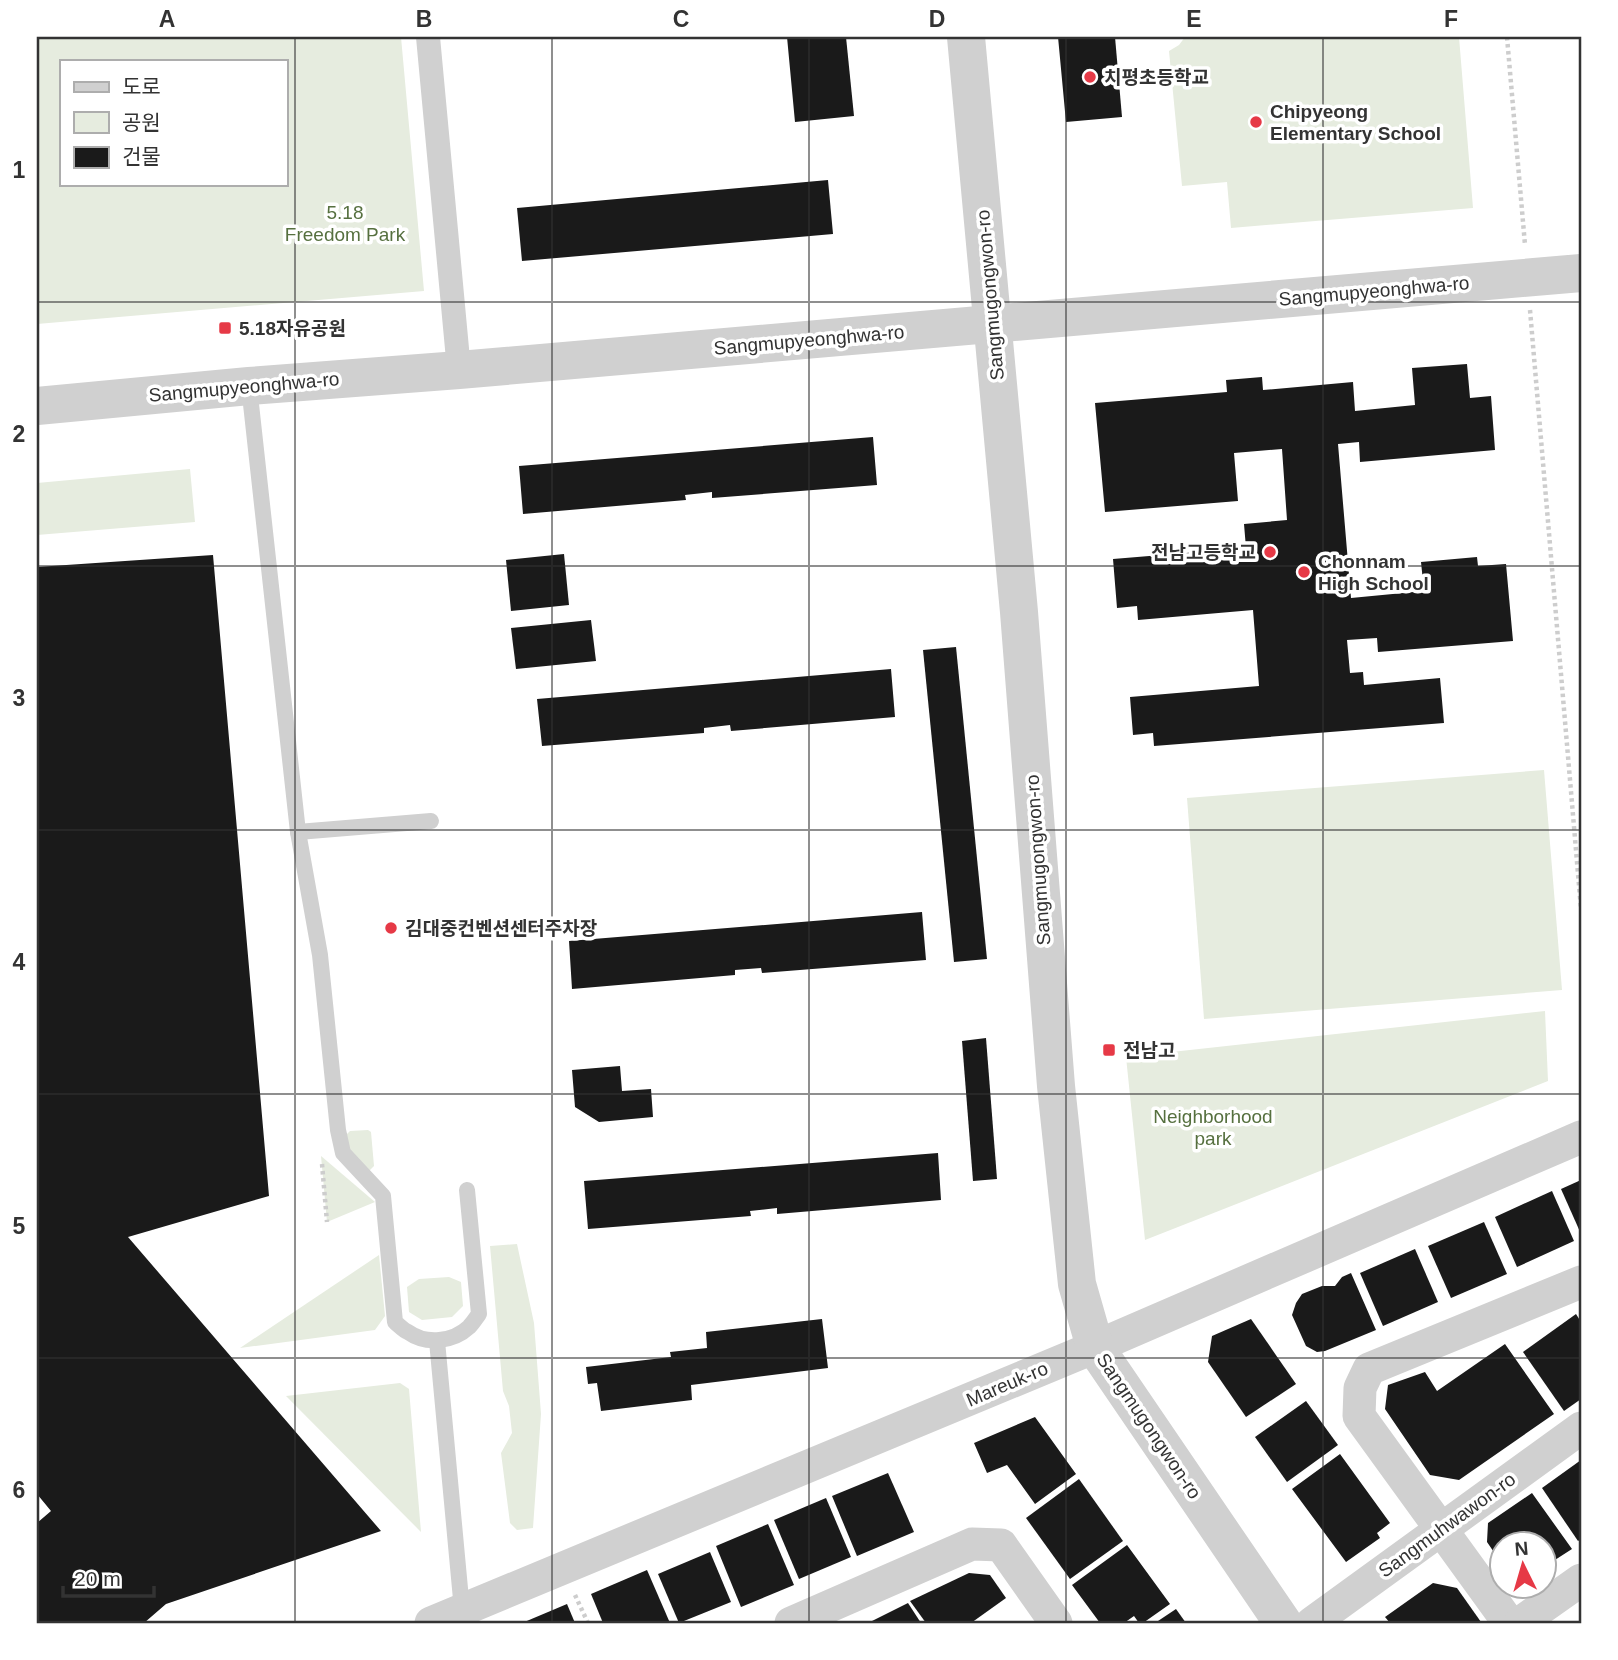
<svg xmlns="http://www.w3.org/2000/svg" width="1618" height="1660" viewBox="0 0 1618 1660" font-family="Helvetica,'Noto Sans KR',sans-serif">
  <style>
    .green { fill: #e6ecdf; fill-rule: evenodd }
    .building { fill: #1a1a1a }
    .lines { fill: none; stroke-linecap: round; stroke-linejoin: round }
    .path { stroke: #cdcdcd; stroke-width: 4.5; stroke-dasharray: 3.5 3.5; stroke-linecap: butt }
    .service { stroke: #d0d0d0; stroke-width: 16 }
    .pedestrian { stroke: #d0d0d0; stroke-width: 24 }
    .minor { stroke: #d0d0d0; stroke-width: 33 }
    .tertiary { stroke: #d0d0d0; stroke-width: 38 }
    .grid { fill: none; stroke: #333; stroke-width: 2; stroke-opacity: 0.55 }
    .poi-dot { fill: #e63946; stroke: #fff; stroke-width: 2.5 }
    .labels { text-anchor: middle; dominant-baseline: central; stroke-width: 7; stroke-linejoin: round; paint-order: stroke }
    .poi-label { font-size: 19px; font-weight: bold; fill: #333; stroke: #fff; text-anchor: start }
    .park-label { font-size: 19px; fill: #56703f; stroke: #fff }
    .street-label { font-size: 19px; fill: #333; stroke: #fff }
    .neatline { fill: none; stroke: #333; stroke-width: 2.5 }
    .grid-label { font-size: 23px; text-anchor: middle; font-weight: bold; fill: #333 }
  </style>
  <rect width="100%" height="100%" fill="#fff"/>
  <g class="green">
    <path d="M 37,37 L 401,37 L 424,291 L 37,324 ZM 61,61 L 285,61 L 285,184 L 61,184 Z"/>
    <path d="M 1185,37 L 1459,37 L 1473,208 L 1231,228 L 1227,182 L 1182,186 L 1169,51 L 1179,45 Z"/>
    <path d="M 190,469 L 195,522 L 37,535 L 37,483 Z"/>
    <path d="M 1544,770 L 1562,990 L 1204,1019 L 1187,798 Z"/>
    <path d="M 1545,1011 L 1548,1081 L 1145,1240 L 1126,1057 Z"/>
    <path d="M 368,1130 L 371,1132 L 374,1166 L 369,1171 L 348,1151 L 346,1135 L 350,1131 Z"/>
    <path d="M 321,1156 L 375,1202 L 327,1222 Z"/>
    <path d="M 517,1244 L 534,1323 L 541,1414 L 533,1528 L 517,1530 L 510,1523 L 501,1453 L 512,1433 L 509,1406 L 503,1391 L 490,1246 Z"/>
    <path d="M 379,1255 L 385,1316 L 375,1330 L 240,1348 Z"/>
    <path d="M 449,1277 L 461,1282 L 463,1306 L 452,1317 L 422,1320 L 409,1312 L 407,1287 L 419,1279 Z"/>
    <path d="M 400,1383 L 409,1389 L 421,1532 L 286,1396 Z"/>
  </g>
  <g class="building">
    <path d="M 787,37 L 846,37 L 854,116 L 795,122 Z"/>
    <path d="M 1058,37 L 1115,37 L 1122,117 L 1066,122 Z"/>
    <path d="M 828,180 L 833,234 L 522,261 L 517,208 Z"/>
    <path d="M 1467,364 L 1470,398 L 1491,396 L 1495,450 L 1360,462 L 1359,442 L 1338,444 L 1351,598 L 1424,591 L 1421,562 L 1477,557 L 1478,566 L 1506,564 L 1513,641 L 1378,652 L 1377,638 L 1347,640 L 1350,673 L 1363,672 L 1364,685 L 1440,678 L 1444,723 L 1154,746 L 1153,733 L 1133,735 L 1130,697 L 1259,686 L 1253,610 L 1138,620 L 1137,606 L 1117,608 L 1113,559 L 1246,548 L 1244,524 L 1287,520 L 1282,449 L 1234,453 L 1238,501 L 1105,512 L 1095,403 L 1227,392 L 1226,380 L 1262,377 L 1263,390 L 1353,382 L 1355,411 L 1415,405 L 1412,368 Z"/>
    <path d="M 873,437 L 877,485 L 712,498 L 712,492 L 685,495 L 686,500 L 523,514 L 519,466 Z"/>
    <path d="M 564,554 L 569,605 L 511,611 L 506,560 Z"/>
    <path d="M 213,555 L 269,1196 L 128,1237 L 381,1531 L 166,1604 L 144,1623 L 37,1623 L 37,1523 L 51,1511 L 37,1494 L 37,567 Z"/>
    <path d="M 591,620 L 596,661 L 516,669 L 511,628 Z"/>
    <path d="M 956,647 L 987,959 L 954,962 L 923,650 Z"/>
    <path d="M 891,669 L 895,717 L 731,731 L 730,725 L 704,728 L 704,733 L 542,746 L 537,699 Z"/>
    <path d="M 922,912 L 926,960 L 762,973 L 761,968 L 735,970 L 735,975 L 572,989 L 569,941 Z"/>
    <path d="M 986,1038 L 997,1179 L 973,1181 L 962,1041 Z"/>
    <path d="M 620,1066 L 622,1091 L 651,1089 L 653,1117 L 599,1122 L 575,1107 L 572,1070 Z"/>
    <path d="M 938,1153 L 941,1200 L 777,1214 L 777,1208 L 750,1211 L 751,1216 L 588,1229 L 584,1181 Z"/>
    <path d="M 1581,1180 L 1581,1234 L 1561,1189 Z"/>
    <path d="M 1552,1191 L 1574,1241 L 1517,1267 L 1495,1217 Z"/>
    <path d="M 1484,1222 L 1507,1274 L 1451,1298 L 1428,1246 Z"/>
    <path d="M 1415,1249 L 1438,1302 L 1383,1326 L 1360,1273 Z"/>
    <path d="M 1351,1273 L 1376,1330 L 1325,1351 L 1317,1352 L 1306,1346 L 1292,1315 L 1296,1303 L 1302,1294 L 1322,1286 L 1335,1286 L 1342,1277 Z"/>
    <path d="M 1576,1314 L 1581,1322 L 1581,1399 L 1564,1411 L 1523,1352 Z"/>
    <path d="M 822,1319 L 828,1368 L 691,1385 L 692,1400 L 601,1411 L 597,1383 L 588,1384 L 586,1367 L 671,1357 L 670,1352 L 707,1348 L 706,1332 Z"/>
    <path d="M 1251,1319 L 1296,1384 L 1246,1417 L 1208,1362 L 1212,1336 Z"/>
    <path d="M 1505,1344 L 1554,1414 L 1459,1480 L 1430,1475 L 1385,1409 L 1388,1385 L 1425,1372 L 1437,1391 Z"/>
    <path d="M 1306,1401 L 1338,1445 L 1287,1482 L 1255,1437 Z"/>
    <path d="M 1035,1417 L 1076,1474 L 1035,1504 L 1007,1465 L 987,1473 L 974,1443 Z"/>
    <path d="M 1340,1454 L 1390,1523 L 1377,1533 L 1380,1538 L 1346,1562 L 1292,1489 Z"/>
    <path d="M 1581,1460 L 1581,1539 L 1578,1541 L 1542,1488 Z"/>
    <path d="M 888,1473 L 914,1532 L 857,1556 L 832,1496 Z"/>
    <path d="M 1079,1479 L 1123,1541 L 1070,1579 L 1026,1518 Z"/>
    <path d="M 1532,1493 L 1572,1549 L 1544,1567 L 1544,1544 L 1502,1544 L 1502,1564 L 1487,1542 L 1488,1523 Z"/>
    <path d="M 826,1498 L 851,1557 L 799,1579 L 774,1520 Z"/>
    <path d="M 768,1524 L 794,1585 L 741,1607 L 716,1546 Z"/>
    <path d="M 1127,1545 L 1170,1604 L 1143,1623 L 1139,1623 L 1134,1616 L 1124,1623 L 1100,1623 L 1072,1585 Z"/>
    <path d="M 710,1552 L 731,1602 L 679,1623 L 658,1574 Z"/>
    <path d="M 647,1570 L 670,1623 L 603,1623 L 591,1594 Z"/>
    <path d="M 969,1573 L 990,1575 L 1006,1598 L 971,1623 L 926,1623 L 910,1601 Z"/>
    <path d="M 1433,1583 L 1457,1588 L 1481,1622 L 1479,1623 L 1390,1623 L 1385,1617 Z"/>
    <path d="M 908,1603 L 921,1623 L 868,1623 Z"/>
    <path d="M 567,1604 L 575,1623 L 522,1623 Z"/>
    <path d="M 1176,1609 L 1186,1623 L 1155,1623 Z"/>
  </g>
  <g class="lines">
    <g class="path">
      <path d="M 1507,37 L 1525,245"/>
      <path d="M 1530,310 L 1581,909"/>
      <path d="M 322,1164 L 327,1222"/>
      <path d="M 575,1595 L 588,1623"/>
    </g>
    <g class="service">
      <path d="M 249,386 L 298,832 L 320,955 L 338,1130 L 343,1153 L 383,1196 L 395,1322 C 399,1325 403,1330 408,1332 C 426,1345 453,1342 469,1327 C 473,1323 476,1318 479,1314 L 467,1190"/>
      <path d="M 298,832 L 431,821"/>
      <path d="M 437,1341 L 462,1610"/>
    </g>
    <path class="pedestrian" d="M 428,37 L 459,370"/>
    <g class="minor">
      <path d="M 431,1623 L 1095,1347 L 1581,1137"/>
      <path d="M 791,1623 L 972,1544 L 1001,1545 L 1056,1623"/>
      <path d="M 1312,1623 L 1581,1428"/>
      <path d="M 1509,1623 L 1359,1416 L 1360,1388 L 1369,1369 L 1581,1282"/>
      <path d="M 1520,1623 L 1581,1580"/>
    </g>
    <g class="tertiary">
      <path d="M 966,37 L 1019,612 L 1056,1086 L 1077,1284 L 1095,1347 L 1283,1623"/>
      <path d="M 37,406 L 249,386 L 459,370 L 1581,273"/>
    </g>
  </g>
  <path class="grid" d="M 295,37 L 295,1623M 552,37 L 552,1623M 809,37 L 809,1623M 1066,37 L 1066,1623M 1323,37 L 1323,1623M 37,302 L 1581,302M 37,566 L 1581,566M 37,830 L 1581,830M 37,1094 L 1581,1094M 37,1358 L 1581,1358"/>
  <g class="poi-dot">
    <circle cx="1090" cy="77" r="7"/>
    <circle cx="1256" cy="122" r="7"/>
    <rect x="218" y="321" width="14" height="14" rx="3.5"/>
    <circle cx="1270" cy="552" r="7"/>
    <circle cx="1304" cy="572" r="7"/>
    <circle cx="391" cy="928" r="7"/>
    <rect x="1102" y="1043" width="14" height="14" rx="3.5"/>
  </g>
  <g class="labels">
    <g class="poi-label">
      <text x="1104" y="77">치평초등학교</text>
      <text x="1270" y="111">Chipyeong<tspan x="1270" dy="22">Elementary School</tspan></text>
      <text x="239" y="328">5.18자유공원</text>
      <text x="1256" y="552" text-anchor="end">전남고등학교</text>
      <text x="1318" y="561">Chonnam<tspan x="1318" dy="22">High School</tspan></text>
      <text x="405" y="928">김대중컨벤션센터주차장</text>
      <text x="1123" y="1050">전남고</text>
    </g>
    <g class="park-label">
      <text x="345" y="212">5.18<tspan x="345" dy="22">Freedom Park</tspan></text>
      <text x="1213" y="1116">Neighborhood<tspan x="1213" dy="22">park</tspan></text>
    </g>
    <g class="street-label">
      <text transform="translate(1374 291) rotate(-5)">Sangmupyeonghwa-ro</text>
      <text transform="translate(990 295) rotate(-95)">Sangmugongwon-ro</text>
      <text transform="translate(809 340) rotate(-5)">Sangmupyeonghwa-ro</text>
      <text transform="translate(244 387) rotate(-5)">Sangmupyeonghwa-ro</text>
      <text transform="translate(1038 860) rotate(-94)">Sangmugongwon-ro</text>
      <text transform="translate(1007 1384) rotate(-23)">Mareuk-ro</text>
      <text transform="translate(1149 1426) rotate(56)">Sangmugongwon-ro</text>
      <text transform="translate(1447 1525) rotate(-36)">Sangmuhwawon-ro</text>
    </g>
  </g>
  <rect width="1618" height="1660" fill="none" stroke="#ffffff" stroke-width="77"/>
  <rect x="60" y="60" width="228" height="126" fill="#ffffff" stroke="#adadad" stroke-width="2"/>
  <rect x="74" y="82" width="35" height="10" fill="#d0d0d0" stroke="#adadad" stroke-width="2"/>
  <text x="122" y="94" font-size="21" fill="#333333">도로</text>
  <rect x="74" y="112" width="35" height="21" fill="#e6ecdf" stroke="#adadad" stroke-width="2"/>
  <text x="122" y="130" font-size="21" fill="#333333">공원</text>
  <rect x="74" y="147" width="35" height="21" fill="#1a1a1a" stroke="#adadad" stroke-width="2"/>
  <text x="122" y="164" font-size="21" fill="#333333">건물</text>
  <g transform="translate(1523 1565) rotate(355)"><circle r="33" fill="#ffffff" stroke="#adadad" stroke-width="2"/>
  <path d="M0-5L12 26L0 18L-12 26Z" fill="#e63946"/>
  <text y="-10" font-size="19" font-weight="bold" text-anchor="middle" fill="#333333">N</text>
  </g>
  <path d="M63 1586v10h91v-10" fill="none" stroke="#333333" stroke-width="3.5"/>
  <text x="74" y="1586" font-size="21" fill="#333333" stroke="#ffffff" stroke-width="5" paint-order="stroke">20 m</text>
  <rect x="38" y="38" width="1542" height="1584" class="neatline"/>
  <g class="grid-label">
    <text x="167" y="27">A</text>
    <text x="424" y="27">B</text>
    <text x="681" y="27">C</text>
    <text x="937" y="27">D</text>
    <text x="1194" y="27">E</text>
    <text x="1451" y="27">F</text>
    <text x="19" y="178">1</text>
    <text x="19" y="442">2</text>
    <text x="19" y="706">3</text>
    <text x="19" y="970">4</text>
    <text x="19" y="1234">5</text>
    <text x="19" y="1498">6</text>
  </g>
</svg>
